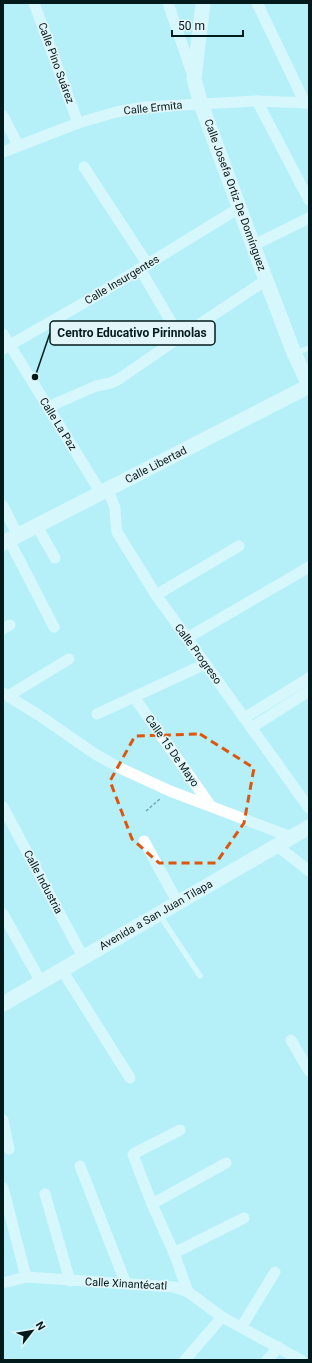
<svg xmlns="http://www.w3.org/2000/svg" width="312" height="1363" viewBox="0 0 312 1363" font-family="Roboto,sans-serif">
  <style>
    .lines { fill: none; stroke-linecap: round; stroke-linejoin: round }
    .path { stroke: #75a3aa; stroke-width: 1.5; stroke-dasharray: 3 2; stroke-linecap: butt }
    .lane { stroke: #fff; stroke-width: 5.5 }
    .street { stroke: #fff; stroke-width: 11 }
    .secondary { stroke: #fff; stroke-width: 15 }
    .marked { fill: none; stroke: #dd560d; stroke-width: 3; stroke-dasharray: 8 5; stroke-linejoin: round }
    .labels { text-anchor: middle; dominant-baseline: central; stroke-width: 3.5; stroke-linejoin: round; paint-order: stroke }
    .street-label { font-size: 11px; fill: #031a1d; stroke: #e2f5f8 }
    .leader { fill: none; stroke: #031a1d; stroke-width: 1.5 }
    .callout-dot { fill: #031a1d; stroke: #e2f5f8; stroke-width: 1.5 }
    .callout { fill: #e2f5f8; stroke: #031a1d; stroke-width: 1.5 }
    .callout-label { font-size: 12px; text-anchor: middle; font-weight: bold; fill: #031a1d }
  </style>
  <rect width="100%" height="100%" fill="#b5f0f9"/>
  <g class="lines">
    <path class="path" d="M 146,811 L 161,798"/>
    <g class="lane">
      <path d="M 295,353 L 309,348"/>
      <path d="M 159,914 L 200,976"/>
    </g>
    <g class="street">
      <path d="M 34,3 L 78,123"/>
      <path d="M 168,3 L 193,76"/>
      <path d="M 257,3 L 305,103"/>
      <path d="M 257,101 L 309,200"/>
      <path d="M 3,116 L 18,145"/>
      <path d="M 3,152 L 78,123 L 116,112 L 145,107 L 257,101 L 309,103"/>
      <path d="M 84,167 L 148,265"/>
      <path d="M 254,245 L 309,218"/>
      <path d="M 140,269 L 180,337"/>
      <path d="M 3,334 L 101,493"/>
      <path d="M 3,349 L 94,297 L 239,208"/>
      <path d="M 48,407 L 96,386 L 111,383 L 119,379 L 180,337 L 266,280"/>
      <path d="M 108,490 L 115,508 L 116,524 L 117,532 L 156,595 L 309,808"/>
      <path d="M 3,506 L 18,536"/>
      <path d="M 37,526 L 55,558"/>
      <path d="M 9,540 L 54,627"/>
      <path d="M 156,595 L 239,546"/>
      <path d="M 3,629 L 10,625"/>
      <path d="M 187,638 L 309,567"/>
      <path d="M 3,693 L 40,716 L 95,754 L 122,769 L 170,791 L 291,837"/>
      <path d="M 8,696 L 69,659"/>
      <path d="M 134,697 L 210,805"/>
      <path d="M 97,714 L 205,664"/>
      <path d="M 244,718 L 309,678"/>
      <path d="M 251,728 L 309,691"/>
      <path d="M 3,807 L 83,957"/>
      <path d="M 144,841 L 178,903"/>
      <path d="M 276,845 L 309,871"/>
      <path d="M 3,914 L 41,982"/>
      <path d="M 62,970 L 130,1078"/>
      <path d="M 291,1040 L 309,1071"/>
      <path d="M 3,1120 L 9,1149"/>
      <path d="M 180,1130 L 135,1153 L 133,1155 L 152,1204 L 174,1253 L 188,1292"/>
      <path d="M 80,1166 L 126,1284"/>
      <path d="M 3,1188 L 26,1277"/>
      <path d="M 45,1194 L 70,1281"/>
      <path d="M 152,1204 L 226,1163"/>
      <path d="M 174,1253 L 244,1218"/>
      <path d="M 3,1283 L 26,1277 L 174,1287 L 188,1292 L 222,1317 L 301,1360"/>
      <path d="M 242,1326 L 275,1272"/>
      <path d="M 185,1360 L 222,1317"/>
      <path d="M 267,1360 L 279,1347"/>
    </g>
    <g class="secondary">
      <path d="M 203,3 L 194,79 L 201,104 L 266,280 L 294,353 L 309,385"/>
      <path d="M 3,543 L 309,386"/>
      <path d="M 3,1004 L 309,827"/>
    </g>
  </g>
  <path d="M0 0H312V1363H0ZM 200,734 L 254,768 L 244,823 L 216,863 L 159,863 L 132,839 L 110,781 L 135,736 Z" fill="#b5f0f9" fill-opacity=".55" fill-rule="evenodd"/>
  <path class="marked" d="M 200,734 L 254,768 L 244,823 L 216,863 L 159,863 L 132,839 L 110,781 L 135,736 Z"/>
  <g class="labels">
    <g class="street-label">
      <text transform="translate(56 63) rotate(70)">Calle Pino Suárez</text>
      <text transform="translate(153 108) rotate(-6)">Calle Ermita</text>
      <text transform="translate(235 195) rotate(70)">Calle Josefa Ortiz De Domínguez</text>
      <text transform="translate(122 280) rotate(-31)">Calle Insurgentes</text>
      <text transform="translate(58 424) rotate(58)">Calle La Paz</text>
      <text transform="translate(156 465) rotate(-27)">Calle Libertad</text>
      <text transform="translate(198 654) rotate(54)">Calle Progreso</text>
      <text transform="translate(172 751) rotate(55)">Calle 15 De Mayo</text>
      <text transform="translate(43 882) rotate(62)">Calle Industria</text>
      <text transform="translate(156 915) rotate(-30)">Avenida a San Juan Tilapa</text>
      <text transform="translate(126 1284) rotate(3)">Calle Xinantécatl</text>
    </g>
  </g>
  <path class="leader" d="M35 377L50 333"/>
  <circle class="callout-dot" cx="35" cy="377" r="4"/>
  <rect class="callout" x="50" y="321" width="165" height="24" rx="4"/>
  <g class="callout-label">
    <text x="132" y="337">Centro Educativo Pirinnolas</text>
  </g>
  <rect width="312" height="1363" fill="none" stroke="#031a1d" stroke-width="8"/>
  <g transform="translate(32 1331) rotate(59)" stroke="#e2f5f8" stroke-width="3" paint-order="stroke">
  <path d="M0-3L7 15L0 10L-7 15Z" fill="#031a1d"/>
  <text y="-6" font-size="11" font-weight="bold" text-anchor="middle" fill="#031a1d">N</text>
  </g>
  <path d="M172 30v6h71v-6" fill="none" stroke="#031a1d" stroke-width="2"/>
  <text x="178" y="30" font-size="12" fill="#031a1d" stroke="#e2f5f8" stroke-width="3" paint-order="stroke">50 m</text>
</svg>
